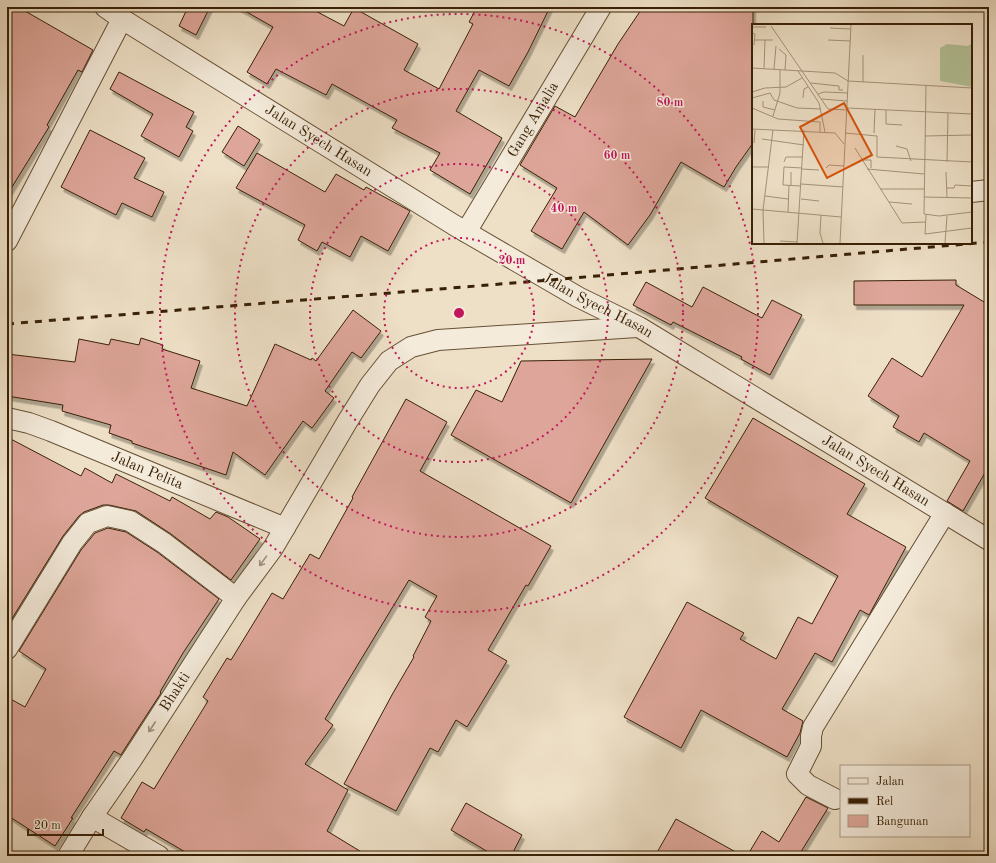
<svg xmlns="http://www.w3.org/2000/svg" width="996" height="863" viewBox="0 0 996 863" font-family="'Old Standard TT',serif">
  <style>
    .building { fill: #dea69a; stroke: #382005; filter: url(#shadow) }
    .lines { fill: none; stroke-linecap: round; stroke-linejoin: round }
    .street-casing { stroke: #665036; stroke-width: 22 }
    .street { stroke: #f4ebdb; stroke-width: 20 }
    .rail { stroke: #382005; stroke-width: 3; stroke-dasharray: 7 7; stroke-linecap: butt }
    .oneway { stroke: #9f907b }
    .ring { fill: none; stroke: #c2185b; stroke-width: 2; stroke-dasharray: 2 4 }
    .labels { text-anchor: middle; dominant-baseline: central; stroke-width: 3; stroke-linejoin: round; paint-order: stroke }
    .street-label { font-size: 15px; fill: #382005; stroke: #f4ebdb }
    .inset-road { fill: none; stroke: #a59379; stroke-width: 1 }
    .view { fill: #d6530b; fill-opacity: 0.15; stroke: #d6530b; stroke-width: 2 }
    .inset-edge { fill: none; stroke: #382005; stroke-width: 2 }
    .centre { fill: #c2185b; stroke: #f4ebdb; stroke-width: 2 }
    .ring-label { font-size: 12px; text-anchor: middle; font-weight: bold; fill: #c2185b; stroke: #f4ebdb; stroke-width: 3; stroke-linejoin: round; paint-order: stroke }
  </style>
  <defs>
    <filter id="shadow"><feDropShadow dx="2.5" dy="4.5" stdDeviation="0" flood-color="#0004"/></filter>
  </defs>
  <rect width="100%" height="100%" fill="#eee0c7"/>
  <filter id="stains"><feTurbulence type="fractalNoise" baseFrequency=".005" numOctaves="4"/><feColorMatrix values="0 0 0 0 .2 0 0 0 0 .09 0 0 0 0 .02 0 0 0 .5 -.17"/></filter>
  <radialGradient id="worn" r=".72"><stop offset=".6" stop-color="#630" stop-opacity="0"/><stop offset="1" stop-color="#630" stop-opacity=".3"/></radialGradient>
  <g class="building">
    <path d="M 7,7 L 18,7 L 93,50 L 82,72 L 78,70 L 47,125 L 49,127 L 7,195 Z"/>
    <path d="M 188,7 L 210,7 L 196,35 L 179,26 Z"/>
    <path d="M 238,7 L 308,7 L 344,26 L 354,8 L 418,44 L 404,70 L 439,89 L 473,24 L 469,22 L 477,7 L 550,7 L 528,52 L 509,86 L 479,70 L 456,111 L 502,138 L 470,194 L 430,170 L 440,153 L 392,128 L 397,120 L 332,84 L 326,95 L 276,69 L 267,84 L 247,72 L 273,27 Z"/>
    <path d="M 643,7 L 753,7 L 753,143 L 736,167 L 724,187 L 681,162 L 650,215 L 628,245 L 584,212 L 562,249 L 531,231 L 557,188 L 520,165 L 555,106 L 575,117 L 618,44 Z"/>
    <path d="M 119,72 L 194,112 L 186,127 L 193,131 L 179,157 L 141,136 L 153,114 L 110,89 Z"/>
    <path d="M 238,126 L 260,140 L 244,166 L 222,152 Z"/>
    <path d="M 90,130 L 145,158 L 134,178 L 164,192 L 152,217 L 122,203 L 116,215 L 61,187 Z"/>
    <path d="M 257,153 L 325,192 L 336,174 L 364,190 L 366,187 L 410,211 L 388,251 L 361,236 L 350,257 L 322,242 L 317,251 L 298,240 L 305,225 L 236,188 Z"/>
    <path d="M 956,280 L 956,285 L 989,305 L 989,473 L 986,471 L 963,511 L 947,501 L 970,461 L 924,433 L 919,442 L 893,427 L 899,416 L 868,396 L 892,358 L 922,377 L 964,305 L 854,305 L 854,281 Z"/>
    <path d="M 646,282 L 692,307 L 703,287 L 762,318 L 772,300 L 802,315 L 770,375 L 741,359 L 742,357 L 673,322 L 671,325 L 633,305 Z"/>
    <path d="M 353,310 L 381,331 L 361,358 L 352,352 L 325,391 L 334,398 L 312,428 L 303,421 L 265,475 L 233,452 L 226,475 L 132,443 L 132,441 L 109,433 L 111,425 L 62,411 L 63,405 L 7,396 L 7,354 L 75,362 L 79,339 L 109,345 L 111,339 L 139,345 L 141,338 L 163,345 L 162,349 L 200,361 L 191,388 L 247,406 L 275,344 L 311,360 L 312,358 L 316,361 Z"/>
    <path d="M 652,359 L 571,503 L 451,435 L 476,390 L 502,402 L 521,361 Z"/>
    <path d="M 406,399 L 447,422 L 420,471 L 551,546 L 528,586 L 526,585 L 488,650 L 507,661 L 467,727 L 456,720 L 438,752 L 430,748 L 396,811 L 344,784 L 393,693 L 414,657 L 413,656 L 431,621 L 425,617 L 437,596 L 409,580 L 325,719 L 333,725 L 305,764 L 348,790 L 327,831 L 368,856 L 192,856 L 146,829 L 144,832 L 121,818 L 142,782 L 154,789 L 208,701 L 203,697 L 227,658 L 231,660 L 272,593 L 283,599 L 310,554 L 319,559 L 353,498 L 352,497 Z"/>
    <path d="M 753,418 L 865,484 L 847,514 L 906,547 L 869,615 L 860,610 L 832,662 L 815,653 L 782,709 L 803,721 L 800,733 L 787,757 L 701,710 L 681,748 L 624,717 L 687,602 L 744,633 L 740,639 L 776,659 L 798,617 L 812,624 L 838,576 L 705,498 Z"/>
    <path d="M 7,437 L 81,476 L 85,468 L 112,483 L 116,474 L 170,501 L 172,497 L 210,519 L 216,512 L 228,517 L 260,539 L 231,580 L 171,534 L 136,511 L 109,505 L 103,505 L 84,512 L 79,516 L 63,536 L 8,625 L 7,624 Z"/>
    <path d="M 108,528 L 126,532 L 157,552 L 219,599 L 183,653 L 160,692 L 161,693 L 122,753 L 121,755 L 114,751 L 71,818 L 73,818 L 55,846 L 7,815 L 7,697 L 25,707 L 46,669 L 19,651 L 81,550 L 95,533 Z"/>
    <path d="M 806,797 L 828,808 L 799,855 L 801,856 L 747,856 L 762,831 L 779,842 Z"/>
    <path d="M 466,803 L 522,835 L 511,856 L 495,856 L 451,830 Z"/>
    <path d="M 676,819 L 743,856 L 655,856 Z"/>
  </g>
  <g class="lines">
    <g class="street-casing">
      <g id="street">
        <path id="s1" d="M 105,7 L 122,19 L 454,225 L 578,297 L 639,327 L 989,540"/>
        <path d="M 971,192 L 989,190"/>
        <path id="s2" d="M 466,232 L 601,7"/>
        <path d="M 7,241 L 122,19"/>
        <path id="s3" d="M 7,418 L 29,423 L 51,431 L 285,528"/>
        <path d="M 7,649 L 72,543 L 88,523 L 107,516 L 130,521 L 164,543 L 236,598"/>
        <path d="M 835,799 L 808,785 L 797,774 L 811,746 L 811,736 L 813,727 L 945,513"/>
        <path d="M 92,817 L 159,856"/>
        <path id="s4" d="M 68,856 L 92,817 L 132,759 L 236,598 L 273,548 L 347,422 L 370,385 L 389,361 L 411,347 L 438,340 L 637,327"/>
      </g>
    </g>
    <use href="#street" class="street"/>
    <path class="rail" d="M 7,324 L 550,280 L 989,242"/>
  </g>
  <defs><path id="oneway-shaft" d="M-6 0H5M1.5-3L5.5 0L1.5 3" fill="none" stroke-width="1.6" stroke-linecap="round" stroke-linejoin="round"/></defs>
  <g class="oneway">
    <use href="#oneway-shaft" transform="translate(263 561) rotate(126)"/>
    <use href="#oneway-shaft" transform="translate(152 727) rotate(123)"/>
  </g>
  <g class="ring">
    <circle cx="459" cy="313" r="75"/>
    <circle cx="459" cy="313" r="149"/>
    <circle cx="459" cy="313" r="224"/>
    <circle cx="459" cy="313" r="299"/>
  </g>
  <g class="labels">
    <g class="street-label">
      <text stroke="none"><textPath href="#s2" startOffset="131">Gang Amalia</textPath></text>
      <text stroke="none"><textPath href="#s1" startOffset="252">Jalan Syech Hasan</textPath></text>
      <text stroke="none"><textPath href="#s1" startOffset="576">Jalan Syech Hasan</textPath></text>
      <text stroke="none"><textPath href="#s3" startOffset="150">Jalan Pelita</textPath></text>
      <text stroke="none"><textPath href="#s1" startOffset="900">Jalan Syech Hasan</textPath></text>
      <text stroke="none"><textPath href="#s4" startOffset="196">Bhakti</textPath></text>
    </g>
  </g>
  <g transform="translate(752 24)">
    <rect width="220" height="220" fill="#eee0c7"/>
    <path d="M 220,19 L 220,63 L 188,57 L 188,24 L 195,20 L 216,22 Z" fill="#b4c399"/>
    <path class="inset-road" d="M 19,2 L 76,85 L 95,86M 0,3 L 14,3M 78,4 L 98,5M 0,9 L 3,10 L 2,21M 2,16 L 21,16M 76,16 L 98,17M 27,25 L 34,31 L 33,46M 0,44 L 83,49 L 96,57 L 220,64M 12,45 L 13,16M 22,45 L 24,22M 46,47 L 67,79 L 73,108M 111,58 L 111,31M 59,59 L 87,62 L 87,66 L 91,66M 174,62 L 172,190 L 187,192 L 220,188M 0,68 L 13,64 L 34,63 L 50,54M 66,70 L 72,68 L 96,69M 0,74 L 18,69 L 22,76 L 45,84 L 69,85M 51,74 L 52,65 L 56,63M 70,75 L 95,77M 11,77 L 11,83 L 23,86M 0,84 L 26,95 L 68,98 L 68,108M 95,84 L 220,90M 134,86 L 134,100 L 150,101M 21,92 L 28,69 L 28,46M 0,105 L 83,109 L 92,120M 93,109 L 125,112 L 125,133 L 220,138M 122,109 L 123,85M 173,112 L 220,111M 10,115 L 52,121M 2,119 L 3,106M 144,122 L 155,125 L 159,137M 103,124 L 150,199 L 173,198M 110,136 L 119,136 L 119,144M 32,138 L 34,133 L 51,133M 195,138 L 196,89M 0,143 L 17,143M 74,144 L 77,141 L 92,142M 50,145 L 67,146M 115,145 L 172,150M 39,148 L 39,161M 194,148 L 195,173M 49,160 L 91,163M 49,162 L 31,161 L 32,143 L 50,144M 195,164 L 202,164 L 203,161 L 220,162M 128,165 L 172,165M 13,172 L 36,175M 172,173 L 220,174M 49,175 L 67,177M 137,178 L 160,180M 0,185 L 89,193M 36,188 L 37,161M 69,191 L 68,209 L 71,219M 174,191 L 173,210 L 220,204M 28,217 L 45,218M 12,219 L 11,186 L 21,106M 45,219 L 52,106M 88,219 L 99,1M 193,219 L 195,192"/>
    <path class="view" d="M 92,79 L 120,131 L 75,154 L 48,103 Z"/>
    <rect width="220" height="220" class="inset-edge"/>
  </g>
  <circle cx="459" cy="313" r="6" class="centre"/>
  <g class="ring-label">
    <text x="670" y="106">80 m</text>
    <text x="617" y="159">60 m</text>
    <text x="564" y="212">40 m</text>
    <text x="512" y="264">20 m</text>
  </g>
  <rect width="996" height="863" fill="none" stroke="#eee0c7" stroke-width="24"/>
  <rect x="8" y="8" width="980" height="847" fill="none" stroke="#382005" stroke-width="2"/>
  <rect x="12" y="12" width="972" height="839" fill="none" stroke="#382005"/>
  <rect x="840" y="765" width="130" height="72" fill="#f4ebdb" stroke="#a99a85"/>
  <rect x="848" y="778" width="20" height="6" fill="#f4ebdb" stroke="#a99a85"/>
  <text x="876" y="785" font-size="12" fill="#382005">Jalan</text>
  <rect x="848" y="798" width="20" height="6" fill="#382005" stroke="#a99a85"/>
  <text x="876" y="805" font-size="12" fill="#382005">Rel</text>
  <rect x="848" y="815" width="20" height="12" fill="#dea69a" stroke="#a99a85"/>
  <text x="876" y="825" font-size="12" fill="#382005">Bangunan</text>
  <path d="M28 829v6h75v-6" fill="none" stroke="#382005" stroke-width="2"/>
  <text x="34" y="829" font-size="12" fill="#382005" stroke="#f4ebdb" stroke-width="3" paint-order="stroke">20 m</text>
  <rect width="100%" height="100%" filter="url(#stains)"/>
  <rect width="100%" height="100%" fill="url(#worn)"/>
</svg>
